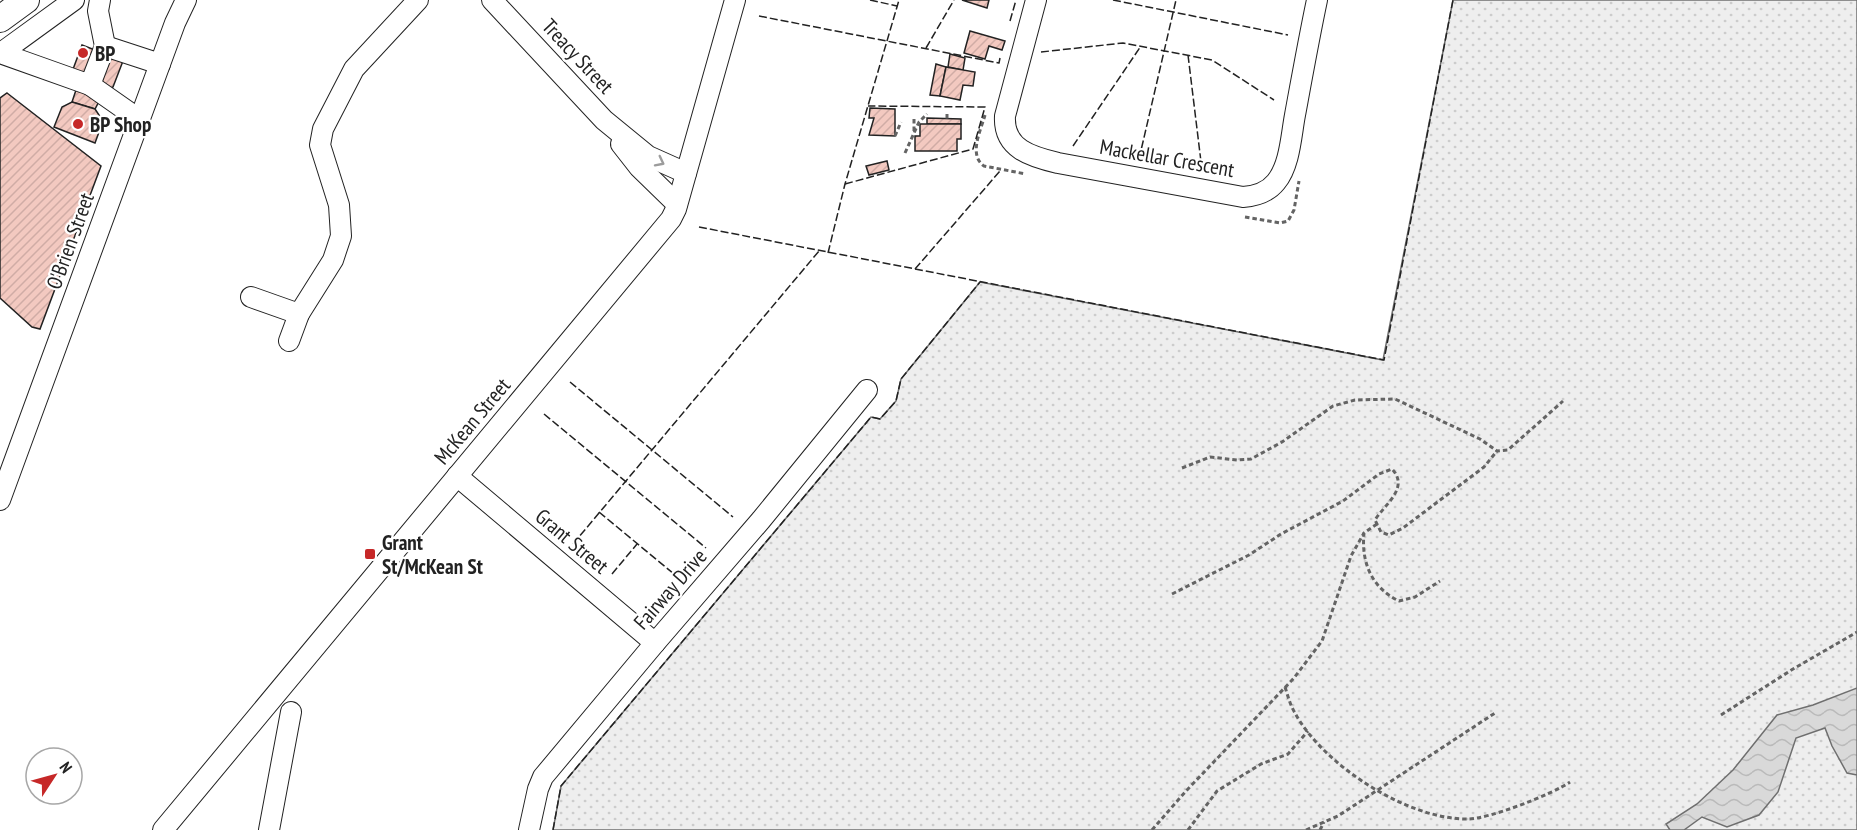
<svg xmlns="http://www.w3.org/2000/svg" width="1857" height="830" viewBox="0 0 1857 830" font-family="'PT Sans Narrow',sans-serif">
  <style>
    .grass { fill: url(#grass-dots); stroke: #6f6f6f; stroke-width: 1.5 }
    .water { fill: url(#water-waves); stroke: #6f6f6f; stroke-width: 1.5 }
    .building { fill: url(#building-hatch); stroke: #222; stroke-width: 1.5 }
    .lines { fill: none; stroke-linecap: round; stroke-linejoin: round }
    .minor-casing { stroke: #222; stroke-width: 22 }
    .major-casing { stroke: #222; stroke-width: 28 }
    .path { stroke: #646464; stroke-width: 3; stroke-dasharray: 4.5 3; stroke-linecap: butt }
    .minor { stroke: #fff; stroke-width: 20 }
    .major { stroke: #fff; stroke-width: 26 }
    .fence { stroke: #222; stroke-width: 1.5; stroke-dasharray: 8 3; stroke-linecap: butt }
    .oneway { stroke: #9c9c9c }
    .poi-dot { fill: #c62828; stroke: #fff; stroke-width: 2 }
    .labels { text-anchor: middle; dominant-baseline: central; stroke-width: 4.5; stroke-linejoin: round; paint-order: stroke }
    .poi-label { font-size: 21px; font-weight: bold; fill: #222; stroke: #fff; text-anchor: start }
    .street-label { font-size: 21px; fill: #222; stroke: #fff }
  </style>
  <defs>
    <pattern id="grass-dots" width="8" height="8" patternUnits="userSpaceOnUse" patternTransform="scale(1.5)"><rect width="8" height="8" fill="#eee"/><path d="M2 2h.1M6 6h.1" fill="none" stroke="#ccc" stroke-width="1.8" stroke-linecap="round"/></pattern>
    <pattern id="water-waves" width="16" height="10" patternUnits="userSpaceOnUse" patternTransform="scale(1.5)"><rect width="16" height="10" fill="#d9d9d9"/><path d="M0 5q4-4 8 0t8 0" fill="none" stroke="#bababa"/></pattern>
    <pattern id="building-hatch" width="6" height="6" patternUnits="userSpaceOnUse" patternTransform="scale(1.5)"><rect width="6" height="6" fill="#f3c9c0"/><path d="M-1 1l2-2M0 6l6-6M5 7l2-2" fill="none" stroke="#d0aca5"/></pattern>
  </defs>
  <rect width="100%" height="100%" fill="#fff"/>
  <path class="grass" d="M 1453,0 L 1857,0 L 1857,830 L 553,830 L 561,786 L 871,417 L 880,419 L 896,401 L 901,379 L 980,282 L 1383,360 Z"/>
  <path class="water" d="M 1857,688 L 1857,775 L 1847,773 L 1832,746 L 1825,728 L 1796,738 L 1778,792 L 1759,815 L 1727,827 L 1702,817 L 1684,830 L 1670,830 L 1666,824 L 1697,804 L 1733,770 L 1777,715 L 1813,705 Z"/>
  <g class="building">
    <path d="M 962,0 L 989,0 L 987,8 Z"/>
    <path d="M 970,31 L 1005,41 L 1002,50 L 989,46 L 985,59 L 964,53 Z"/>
    <path d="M 82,45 L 123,61 L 113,87 L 104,92 L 95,109 L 72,102 L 78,84 L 72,72 Z"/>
    <path d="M 950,54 L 965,58 L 963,70 L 948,67 Z"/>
    <path d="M 936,64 L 946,67 L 940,96 L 930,95 Z"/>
    <path d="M 946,67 L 975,72 L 973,86 L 963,85 L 960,100 L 940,96 Z"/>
    <path d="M 7,93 L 101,166 L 40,329 L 32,327 L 0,298 L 0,98 Z"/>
    <path d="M 72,102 L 95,109 L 103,121 L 95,143 L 54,127 L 62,107 Z"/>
    <path d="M 870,108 L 895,109 L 895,136 L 869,135 L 874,118 L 869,118 Z"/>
    <path d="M 927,118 L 961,119 L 961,124 L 927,124 Z"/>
    <path d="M 920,124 L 961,124 L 961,139 L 957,139 L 957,151 L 915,151 L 915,136 L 920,136 Z"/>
    <path d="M 887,161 L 889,170 L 869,175 L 866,166 Z"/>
  </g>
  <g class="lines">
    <g class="minor-casing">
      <g id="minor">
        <path d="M 492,0 L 604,120 L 648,156 L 686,173"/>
        <path d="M 1036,0 L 1005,116 C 1003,149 1032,157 1058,163 L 1243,197 C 1256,196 1268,192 1276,182 C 1290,165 1291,136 1295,115 C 1302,77 1309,38 1317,0"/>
        <path d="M 105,46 L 160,64"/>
        <path d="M 0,53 L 90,85 L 105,46 L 98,11 L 100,0"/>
        <path d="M 1,53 L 74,0"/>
        <path d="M 90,85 L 140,120"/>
        <path d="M 621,144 L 639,167 L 677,204"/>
        <path d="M 251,297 L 299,314"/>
        <path d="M 289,341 L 299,314 L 333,260 L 341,236 L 339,205 L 320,145 L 323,129 L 354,69 L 418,0"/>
        <path d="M 457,476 L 655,643"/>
        <path d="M 0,500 L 175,23 L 186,0"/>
        <path d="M 163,830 L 671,219 L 676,209 L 735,0"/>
        <path d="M 269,830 L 291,712"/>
        <path d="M 529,830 L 538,789 L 543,777 L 655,643 L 761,520 L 867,390"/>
      </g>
    </g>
    <g class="major-casing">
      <path id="major" d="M 0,19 L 26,0"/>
    </g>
    <g class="path">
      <path d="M 947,114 L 947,119"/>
      <path d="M 985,115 C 981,130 968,155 984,166 L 1026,174"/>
      <path d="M 914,131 L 914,118"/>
      <path d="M 895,136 L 901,122"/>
      <path d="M 905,153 L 919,122 L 927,114"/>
      <path d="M 1245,217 L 1280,223 L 1288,221 L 1294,210 L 1299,181"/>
      <path d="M 1182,468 L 1210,457 L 1237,460 L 1251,459 L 1282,442 L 1333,406 L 1355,400 L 1395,399 L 1480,439 L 1497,451 L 1508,450 L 1563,401"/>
      <path d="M 1377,524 L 1364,533 C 1361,563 1372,588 1399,601 L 1415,597 L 1440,581"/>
      <path d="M 1172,594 L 1249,555 L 1281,534 L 1343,501 L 1379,474 L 1392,469 C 1410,488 1384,505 1375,520 L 1381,532 L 1389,535 L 1403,528 L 1484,467 L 1497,451"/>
      <path d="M 1285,687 C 1288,696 1290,705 1295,713 C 1323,765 1408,820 1468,819 C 1489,819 1553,794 1570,782"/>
      <path d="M 1721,715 L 1793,669 L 1857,632"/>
      <path d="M 1152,830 L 1186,791 L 1294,678 L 1322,641 L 1351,556 L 1364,533"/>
      <path d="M 1188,830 L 1217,791 L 1261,764 L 1288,754 L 1308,731"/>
      <path d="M 1306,830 L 1338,816 L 1495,713"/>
      <path d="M 1320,830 L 1324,822"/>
    </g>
    <use href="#minor" class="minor"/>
    <use href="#major" class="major"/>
    <g class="fence">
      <path d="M 870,0 L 897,6"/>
      <path d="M 1113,0 L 1288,35"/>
      <path d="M 759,16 L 999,63 L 1000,58"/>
      <path d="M 1010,21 L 1016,0"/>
      <path d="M 926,48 L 954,0"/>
      <path d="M 1041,52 L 1123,43 L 1212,60 L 1274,100"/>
      <path d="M 1188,55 L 1202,170"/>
      <path d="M 1073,146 L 1141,46"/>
      <path d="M 1139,159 L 1176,0"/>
      <path d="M 845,184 L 973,149 L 985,107 L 868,106"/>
      <path d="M 699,227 L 1384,360 L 1453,0"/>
      <path d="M 828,253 L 845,184 L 899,0"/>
      <path d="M 915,269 L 1000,171"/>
      <path d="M 570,382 L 733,517"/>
      <path d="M 544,414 L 706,548"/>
      <path d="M 599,512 L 680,579"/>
      <path d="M 573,544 L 819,251"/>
      <path d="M 612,574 L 637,544"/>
      <path d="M 553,830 L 561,786 L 871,417 L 880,419 L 896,401 L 901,379 L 980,282"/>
    </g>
  </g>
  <defs><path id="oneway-chevron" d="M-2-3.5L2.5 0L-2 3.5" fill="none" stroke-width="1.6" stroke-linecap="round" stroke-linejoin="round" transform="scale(1.5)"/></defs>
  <use class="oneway" href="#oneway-chevron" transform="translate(660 162) rotate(27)"/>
  <g class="poi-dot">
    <circle cx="83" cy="53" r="6"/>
    <circle cx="78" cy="124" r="6"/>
    <rect x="364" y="548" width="12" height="12" rx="3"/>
  </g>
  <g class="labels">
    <g class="poi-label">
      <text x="95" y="53">BP</text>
      <text x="90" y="124">BP Shop</text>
      <text x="382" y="542">Grant<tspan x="382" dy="24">St/McKean St</tspan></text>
    </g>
    <g class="street-label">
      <text transform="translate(578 56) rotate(47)">Treacy Street</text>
      <text transform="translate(1167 158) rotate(10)">Mackellar Crescent</text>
      <text transform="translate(70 241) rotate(-70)">O'Brien Street</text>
      <text transform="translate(472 421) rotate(-50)">McKean Street</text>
      <text transform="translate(572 541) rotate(40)">Grant Street</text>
      <text transform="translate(670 589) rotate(-49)">Fairway Drive</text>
    </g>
  </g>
  <g transform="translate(54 776) rotate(54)"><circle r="28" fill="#ffffff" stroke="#a7a7a7" stroke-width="1.5"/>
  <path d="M0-4.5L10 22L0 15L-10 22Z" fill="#c62828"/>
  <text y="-9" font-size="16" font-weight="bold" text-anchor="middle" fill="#222222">N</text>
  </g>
</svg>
